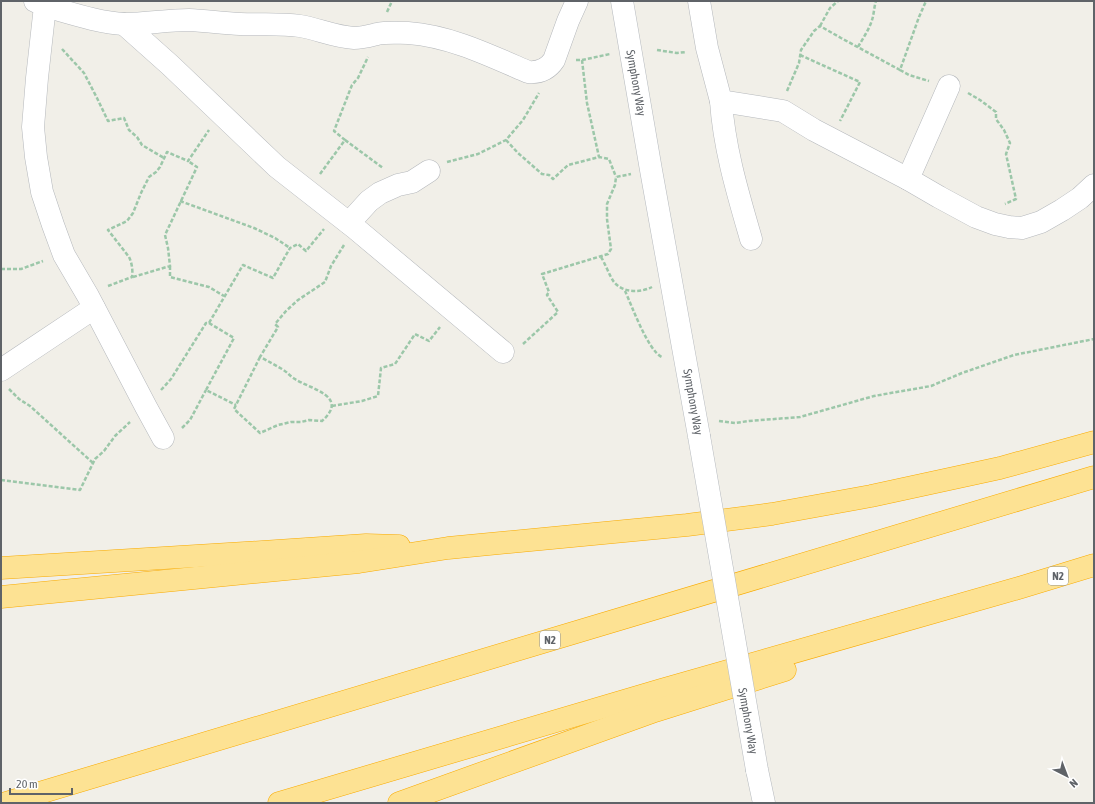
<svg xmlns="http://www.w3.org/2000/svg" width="1095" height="804" viewBox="0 0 1095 804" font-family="'Asap Condensed',sans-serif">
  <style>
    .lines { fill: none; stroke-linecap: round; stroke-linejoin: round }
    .minor-casing { stroke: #b5b8bc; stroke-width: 23 }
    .secondary-casing { stroke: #b6babf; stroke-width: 23 }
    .motorway-casing { stroke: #f9ab00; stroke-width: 23 }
    .path { stroke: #9cc7a9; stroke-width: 2.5; stroke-dasharray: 4 2; stroke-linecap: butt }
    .minor { stroke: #fff; stroke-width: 22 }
    .secondary { stroke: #fff; stroke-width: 22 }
    .motorway { stroke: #fde293; stroke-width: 22 }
    .secondary-bridge-casing { stroke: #b6babf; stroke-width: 23; stroke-linecap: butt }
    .secondary-bridge { stroke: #fff; stroke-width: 22 }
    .labels { text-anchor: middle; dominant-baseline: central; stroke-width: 3; stroke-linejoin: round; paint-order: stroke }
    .shield { fill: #fff; stroke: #8f9295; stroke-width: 1 }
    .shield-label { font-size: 11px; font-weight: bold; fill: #5f6368 }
    .street-label { font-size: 12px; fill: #5f6368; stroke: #fff }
  </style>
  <rect width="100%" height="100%" fill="#f1efe8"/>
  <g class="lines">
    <g class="minor-casing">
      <g id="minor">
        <path d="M 35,1 L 45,6 L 37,78 L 33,127 L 36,157 L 42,192 L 53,225 L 64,255 L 88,296 L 146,407 L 163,438"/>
        <path d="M 699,1 L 707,48 L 721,101 L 783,111 L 814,130 L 908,179 L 939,197 L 976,217 L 995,224 L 1009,227 L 1022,228 L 1041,222 L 1062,210 L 1080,198 L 1094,185"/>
        <path d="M 45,6 C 70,13 100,23 125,24 C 146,24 167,20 189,20 C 206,21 223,23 240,24 C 260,25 280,23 300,26 C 318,29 335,37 354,38 C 362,38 369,36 377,34 C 387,32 398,33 408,33 C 450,36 489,55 528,72 C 539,73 548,69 554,60 L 568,21 L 577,1"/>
        <path d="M 124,24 L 170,65 L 277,167 L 355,228 L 503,352"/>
        <path d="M 721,101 C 724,148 738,194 751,239"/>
        <path d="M 908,179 L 949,86"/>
        <path d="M 349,223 L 369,201 L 380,193 L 398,185 L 412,182 L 429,171"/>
        <path d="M 1,370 L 94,308"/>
      </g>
    </g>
    <g class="secondary-casing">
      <g id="secondary">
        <path d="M 622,1 L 651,170 L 699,436"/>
        <path d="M 757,770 L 764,803"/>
      </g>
    </g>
    <g class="motorway-casing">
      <g id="motorway">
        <path d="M 1,568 L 245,553 L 366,545 L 399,546"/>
        <path d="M 1,597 L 359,562 L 448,548 L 687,525 L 772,514 L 871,496 L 1000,468 L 1094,442"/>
        <path d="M 6,803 L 1094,477"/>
        <path d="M 279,803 L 661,690 L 1022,587 L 1094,565"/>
        <path d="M 399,803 L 655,711 L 785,670"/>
      </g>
    </g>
    <g class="path">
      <path d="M 387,12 L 392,1"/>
      <path d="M 820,26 L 830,8 L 838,1"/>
      <path d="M 858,47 C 863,38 869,30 872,20 C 874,14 874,7 876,1"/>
      <path d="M 62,49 L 84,73 L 97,98 L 108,121 L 124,118 L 129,130 L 137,137 L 142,145 L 164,158"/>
      <path d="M 657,50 L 677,53 L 686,52"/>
      <path d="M 800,55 L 860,82 L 840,121"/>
      <path d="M 576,60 L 582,60 L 587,103 L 599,157"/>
      <path d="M 582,60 L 610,54"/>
      <path d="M 900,70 L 909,75 L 929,81"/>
      <path d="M 787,91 L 799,63 L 801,50 L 814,31 L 820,26 L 841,38 L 900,70 L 919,17 L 926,1"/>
      <path d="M 968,93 L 980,100 L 996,112 L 996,119 L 1004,130 L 1010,143 L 1006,154 L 1016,199 L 1005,204"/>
      <path d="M 345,140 L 383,168"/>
      <path d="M 506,140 L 518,153 L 542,174 L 549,175 L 553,179 L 568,165 L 599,157 L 609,159 L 616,177"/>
      <path d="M 447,162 L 478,154 L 506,140 L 523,120 L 539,93"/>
      <path d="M 320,174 L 345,140 L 334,131 L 352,85 L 358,78 L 368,57"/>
      <path d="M 180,201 L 254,228 L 275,238 L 290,248"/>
      <path d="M 601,257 C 605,263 610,277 614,282 C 623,293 640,293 652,287"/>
      <path d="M 170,266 L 170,277 L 209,287 L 224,296"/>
      <path d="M 1,269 L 21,269 L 43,261"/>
      <path d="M 133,277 L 170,266 L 168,248 L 165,235 L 197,167 L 188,161"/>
      <path d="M 108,286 L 132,277 C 133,271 132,263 129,257 L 108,230 L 127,221 L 133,213 L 141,193 L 149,177 L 156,172 L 160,167 L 167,152 L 188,161 L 209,130"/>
      <path d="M 625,291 C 632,306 648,351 662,357"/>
      <path d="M 209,323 L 234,338 L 206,390 L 236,405"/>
      <path d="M 523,344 L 558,312 L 547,295 L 549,292 L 542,274 L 608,254 L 611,249 L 607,219 L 607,204 L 615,185 L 616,177 L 631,174"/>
      <path d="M 260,357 L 234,409 L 260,433 L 278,425 L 291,422 L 301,422 L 309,420 L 322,421 C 350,396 310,389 295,379 C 290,376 287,372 282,369 C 275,365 268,361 260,357 L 278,327 L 275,324 L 286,311 L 298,300 L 325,282 L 331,266 L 344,245"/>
      <path d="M 9,389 L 19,399 L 30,406 L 93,463"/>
      <path d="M 161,390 L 171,379 L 206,323 L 209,323 L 243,265 L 273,278 L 290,248 L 298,244 L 306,251 L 324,229"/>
      <path d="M 332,406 L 362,401 L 378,396 L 381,368 L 395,364 L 415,334 L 429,341 L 440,327"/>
      <path d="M 719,421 L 735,423 L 749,421 L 800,417 L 874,396 L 931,386 L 962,373 L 1014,355 L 1094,339"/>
      <path d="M 182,428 L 190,420 L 206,390"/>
      <path d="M 1,480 L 80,490 L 95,459 L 104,451 L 115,436 L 130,422"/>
    </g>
    <use href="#minor" class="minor"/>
    <use href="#secondary" class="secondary"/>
    <use href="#motorway" class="motorway"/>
    <g class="secondary-bridge-casing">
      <path id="secondary-bridge" d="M 699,436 L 757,770"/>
    </g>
    <use href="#secondary-bridge" class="secondary-bridge"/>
  </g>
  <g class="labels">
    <g class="shield">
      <rect x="1048" y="567" width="20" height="18" rx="3"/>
      <rect x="540" y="631" width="20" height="18" rx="3"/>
    </g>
    <g class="shield-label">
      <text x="1058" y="576">N2</text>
      <text x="550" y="640">N2</text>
    </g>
    <g class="street-label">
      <text transform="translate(636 83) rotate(80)">Symphony Way</text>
      <text transform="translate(693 402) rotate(80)">Symphony Way</text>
      <text transform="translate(748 721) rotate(80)">Symphony Way</text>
    </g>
  </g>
  <rect width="1095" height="804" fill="none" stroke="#5f6368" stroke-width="4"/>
  <g transform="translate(1067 776) rotate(138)" stroke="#ffffff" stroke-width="3" paint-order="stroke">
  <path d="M0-3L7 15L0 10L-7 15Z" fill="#5f6368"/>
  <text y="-6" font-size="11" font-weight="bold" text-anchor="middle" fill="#5f6368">N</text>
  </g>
  <path d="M10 788v6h62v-6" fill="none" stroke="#5f6368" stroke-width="2"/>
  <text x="16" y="788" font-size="12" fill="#5f6368" stroke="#ffffff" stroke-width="3" paint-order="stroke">20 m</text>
</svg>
